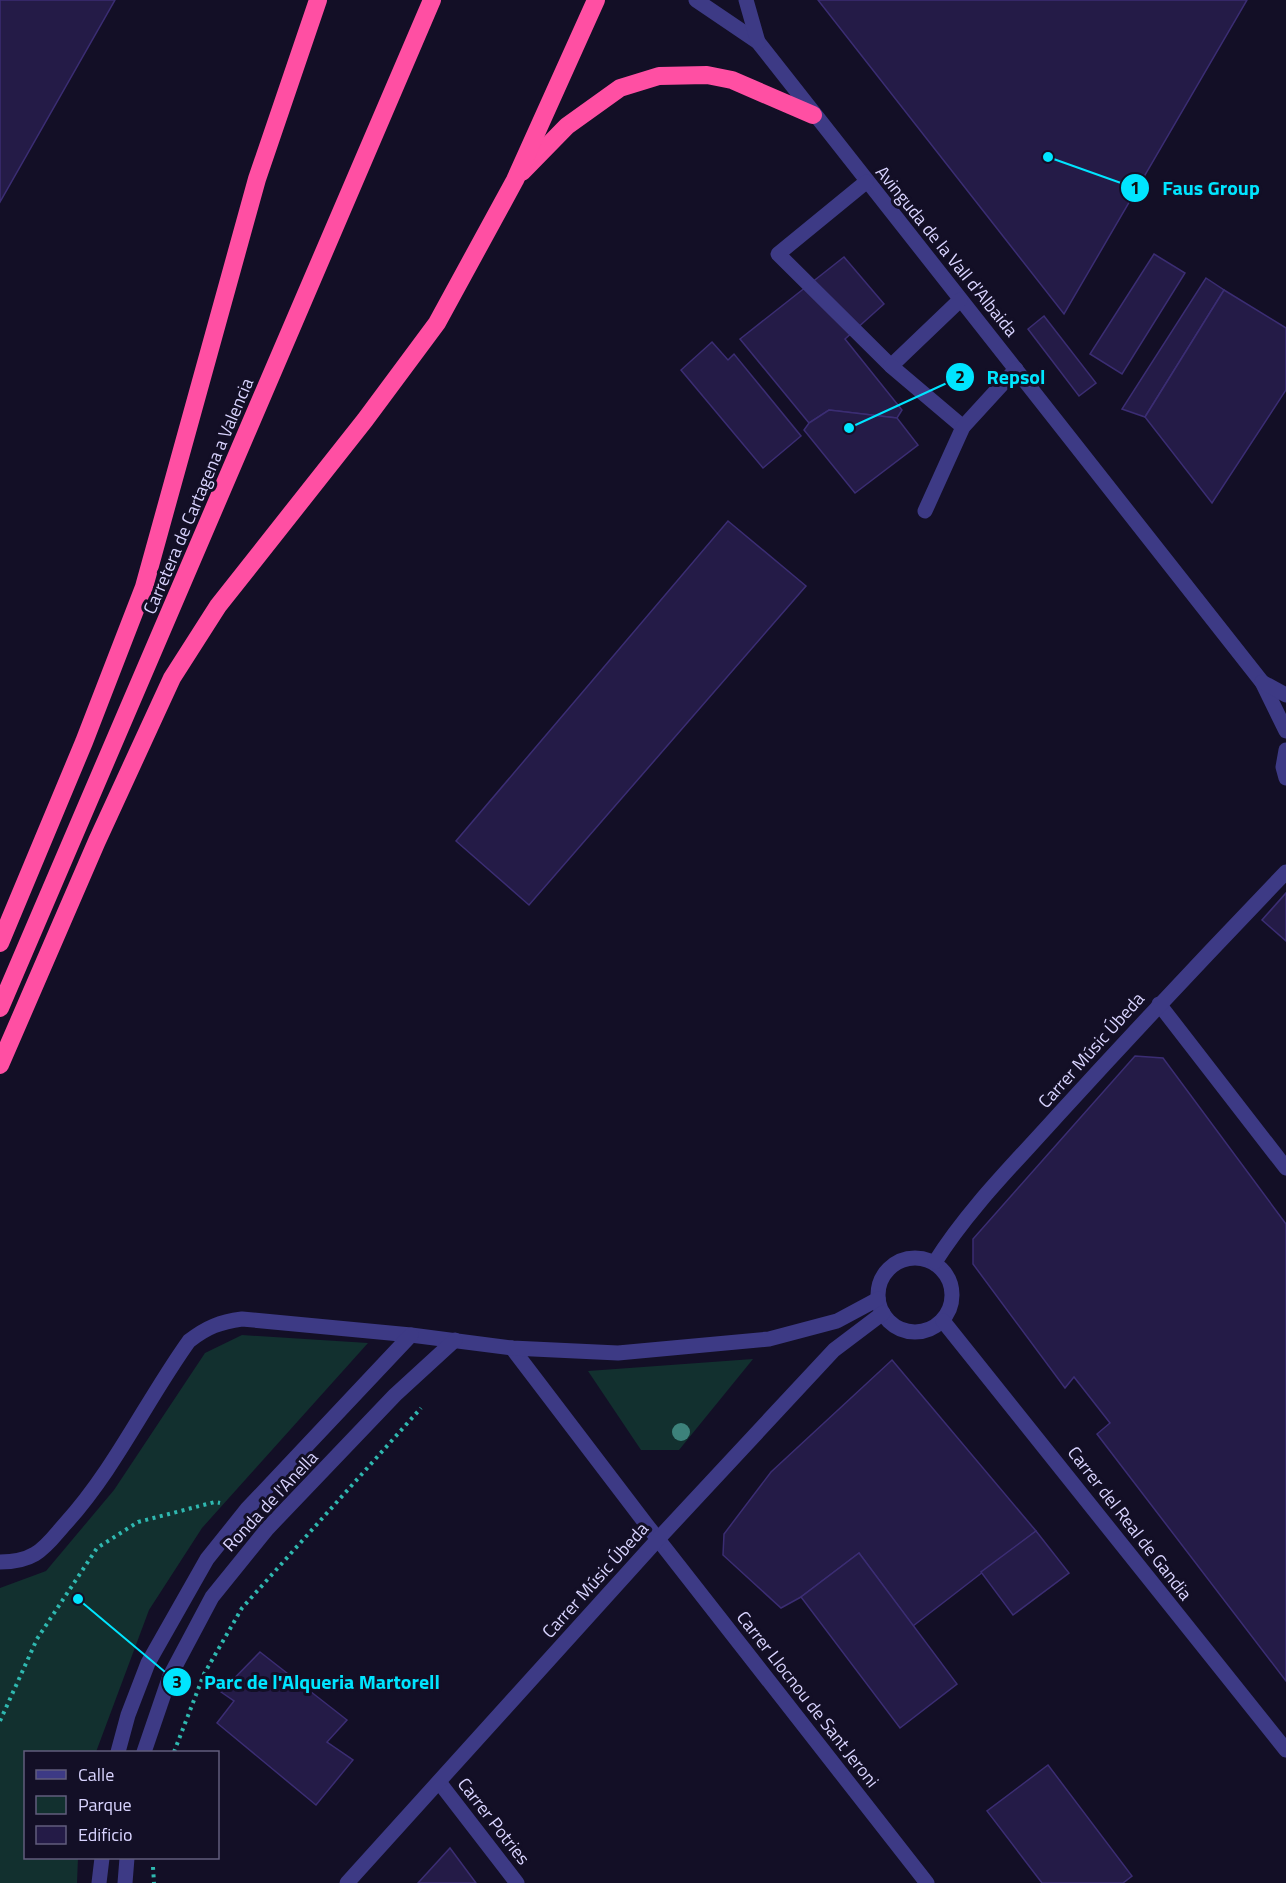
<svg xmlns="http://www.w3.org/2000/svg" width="1286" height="1883" viewBox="0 0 1286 1883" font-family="'Titillium Web',sans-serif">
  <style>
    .green { fill: #12302f }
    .building { fill: #241b47; stroke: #3b2d73; stroke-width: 1.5 }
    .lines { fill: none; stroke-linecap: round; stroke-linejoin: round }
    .path { stroke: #2fb8b0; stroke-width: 4; stroke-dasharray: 3 4.5; stroke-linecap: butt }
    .minor { stroke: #3d3a85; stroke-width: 15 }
    .highway { stroke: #ff4fa3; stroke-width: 18 }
    .tree { fill: #3d827b }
    .labels { text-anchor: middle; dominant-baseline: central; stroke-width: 6; stroke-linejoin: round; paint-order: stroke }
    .street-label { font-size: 18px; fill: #d9d4ff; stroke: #130f26 }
    .leader { fill: none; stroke: #00e5ff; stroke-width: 2 }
    .callout-dot { fill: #00e5ff; stroke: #130f26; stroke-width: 2 }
    .mark-label { font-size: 18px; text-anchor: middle; font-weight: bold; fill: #111 }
    .callout-label { font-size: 20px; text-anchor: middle; font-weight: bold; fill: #00e5ff; stroke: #130f26; stroke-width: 6; stroke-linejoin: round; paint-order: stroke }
  </style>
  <rect width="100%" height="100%" fill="#130f26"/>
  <g class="green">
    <path d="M 242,1335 L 368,1343 L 202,1528 L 149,1610 L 96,1752 L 26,1752 L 26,1858 L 78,1858 L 77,1883 L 0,1883 L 0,1588 L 46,1571 L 114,1490 L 205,1353 Z"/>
    <path d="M 753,1359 L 679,1450 L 641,1450 L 588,1371 Z"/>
  </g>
  <g class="building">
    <path d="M 0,0 L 115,0 L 0,202 Z"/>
    <path d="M 818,0 L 1247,0 L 1064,314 Z"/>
    <path d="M 1154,254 L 1185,273 L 1122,374 L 1090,354 Z"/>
    <path d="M 844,257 L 884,304 L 845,339 L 902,410 L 897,418 L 829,410 L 809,423 L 740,339 Z"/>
    <path d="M 1206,278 L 1224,290 L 1145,417 L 1122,409 Z"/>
    <path d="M 1224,290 L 1286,328 L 1286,390 L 1212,503 L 1145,417 Z"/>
    <path d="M 1044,316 L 1096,383 L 1079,396 L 1028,329 Z"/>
    <path d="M 712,342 L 728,360 L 734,354 L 801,436 L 763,468 L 681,370 Z"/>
    <path d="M 829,410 L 897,418 L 918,445 L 855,493 L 804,430 L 809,423 Z"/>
    <path d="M 728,521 L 806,586 L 529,905 L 456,841 Z"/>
    <path d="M 1286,893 L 1286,941 L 1262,920 Z"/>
    <path d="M 1135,1056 L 1163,1058 L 1286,1224 L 1286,1681 L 1097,1434 L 1110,1423 L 1074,1377 L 1065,1388 L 973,1264 L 973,1239 Z"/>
    <path d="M 892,1360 L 1036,1531 L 913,1626 L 859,1553 L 801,1597 L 781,1608 L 723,1555 L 724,1534 L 771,1472 Z"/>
    <path d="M 1036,1531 L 1069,1573 L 1013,1615 L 981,1572 Z"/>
    <path d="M 859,1553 L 957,1684 L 900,1728 L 801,1597 Z"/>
    <path d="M 260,1652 L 347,1720 L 327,1742 L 353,1760 L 316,1805 L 217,1723 L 234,1701 L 221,1692 Z"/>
    <path d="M 1048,1765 L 1132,1876 L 1123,1883 L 1042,1883 L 987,1811 Z"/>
    <path d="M 450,1848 L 476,1883 L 418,1883 Z"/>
  </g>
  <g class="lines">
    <g class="path">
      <path d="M 0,1721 L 37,1639 L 97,1548 L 138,1522 L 215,1502 L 220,1503"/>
      <path d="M 174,1752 L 204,1674 L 242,1608 L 421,1408"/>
      <path d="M 153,1867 L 154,1883"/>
    </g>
    <g class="minor">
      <path d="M 696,0 L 758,42 L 1262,682 L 1286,731"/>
      <path d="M 746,0 L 758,42"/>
      <path d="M 866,182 L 778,254 L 891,366 L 960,300"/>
      <path d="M 891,366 L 963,427"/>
      <path d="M 925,511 L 963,427 L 1016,369"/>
      <path d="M 1262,682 L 1286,695"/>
      <path d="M 1286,750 L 1283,767 L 1286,778"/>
      <path d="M 1159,1004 L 1286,1168"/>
      <circle cx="915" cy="1295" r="37"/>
      <path d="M 935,1262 C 969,1208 1015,1163 1058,1115 C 1133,1033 1209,952 1286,872"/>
      <path d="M 943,1321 L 1286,1750"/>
      <path d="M 512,1348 L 646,1524 L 927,1883"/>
      <path d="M 0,1562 C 12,1562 25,1560 35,1554 C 47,1547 56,1534 65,1524 C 115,1469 146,1401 189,1341 C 207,1327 220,1322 242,1319 L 411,1335 L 512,1348 L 618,1353 L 769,1339 L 837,1321 L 878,1299"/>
      <path d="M 118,1752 L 128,1715 L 148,1663 L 207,1559 L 247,1509 L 411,1335"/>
      <path d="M 144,1752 L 170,1676 L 212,1597 L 267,1529 L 395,1395 L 455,1340"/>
      <path d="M 439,1782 L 517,1883"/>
      <path d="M 99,1883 L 102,1858"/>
      <path d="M 125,1883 L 127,1858"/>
      <path d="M 347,1883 L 659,1538 L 834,1350 L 883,1313"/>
    </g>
    <g class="highway">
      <path d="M 522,172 L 567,126 L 620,88 L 659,76 L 707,75 L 732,80 L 813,115"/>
      <path d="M 0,943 L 84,742 L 144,587 L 257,179 L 318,0"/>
      <path d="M 0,1008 L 432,0"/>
      <path d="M 0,1065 L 97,841 L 172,678 L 218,606 L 365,420 L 437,323 L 515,180 L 596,0"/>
    </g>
  </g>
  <circle class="tree" cx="681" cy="1432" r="9"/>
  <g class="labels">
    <g class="street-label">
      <text transform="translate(947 251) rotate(51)">Avinguda de la Vall d'Albaida</text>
      <text transform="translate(198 496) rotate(-67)">Carretera de Cartagena a Valencia</text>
      <text transform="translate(1091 1050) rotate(-48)">Carrer Músic Úbeda</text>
      <text transform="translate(270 1501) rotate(-47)">Ronda de l'Anella</text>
      <text transform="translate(1130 1523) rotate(52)">Carrer del Real de Gandia</text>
      <text transform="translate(595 1580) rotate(-48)">Carrer Músic Úbeda</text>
      <text transform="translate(808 1699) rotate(52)">Carrer Llocnou de Sant Jeroni</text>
      <text transform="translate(494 1821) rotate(52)">Carrer Potries</text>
    </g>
  </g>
  <path class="leader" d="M1048 157L1135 188M849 428L960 377M78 1599L177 1682"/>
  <g class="callout-dot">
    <circle cx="1048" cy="157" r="6"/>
    <circle cx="849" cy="428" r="6"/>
    <circle cx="78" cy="1599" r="6"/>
    <circle cx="1135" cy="188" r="15"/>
    <circle cx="960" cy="377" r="15"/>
    <circle cx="177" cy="1682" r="15"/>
  </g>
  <g class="mark-label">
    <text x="1135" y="194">1</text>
    <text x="960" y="383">2</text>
    <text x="177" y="1688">3</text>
  </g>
  <g class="callout-label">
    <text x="1211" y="195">Faus Group</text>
    <text x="1016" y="384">Repsol</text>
    <text x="322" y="1689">Parc de l'Alqueria Martorell</text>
  </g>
  <rect x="24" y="1751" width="195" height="108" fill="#130f26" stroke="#625e7d" stroke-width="1.5"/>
  <rect x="36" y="1770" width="30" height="9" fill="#3d3a85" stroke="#625e7d" stroke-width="1.5"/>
  <text x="78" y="1781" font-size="18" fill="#d9d4ff">Calle</text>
  <rect x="36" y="1796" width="30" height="18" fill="#12302f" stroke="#625e7d" stroke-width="1.5"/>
  <text x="78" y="1811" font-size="18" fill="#d9d4ff">Parque</text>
  <rect x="36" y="1826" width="30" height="18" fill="#241b47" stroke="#625e7d" stroke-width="1.5"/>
  <text x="78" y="1841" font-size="18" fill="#d9d4ff">Edificio</text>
</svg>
